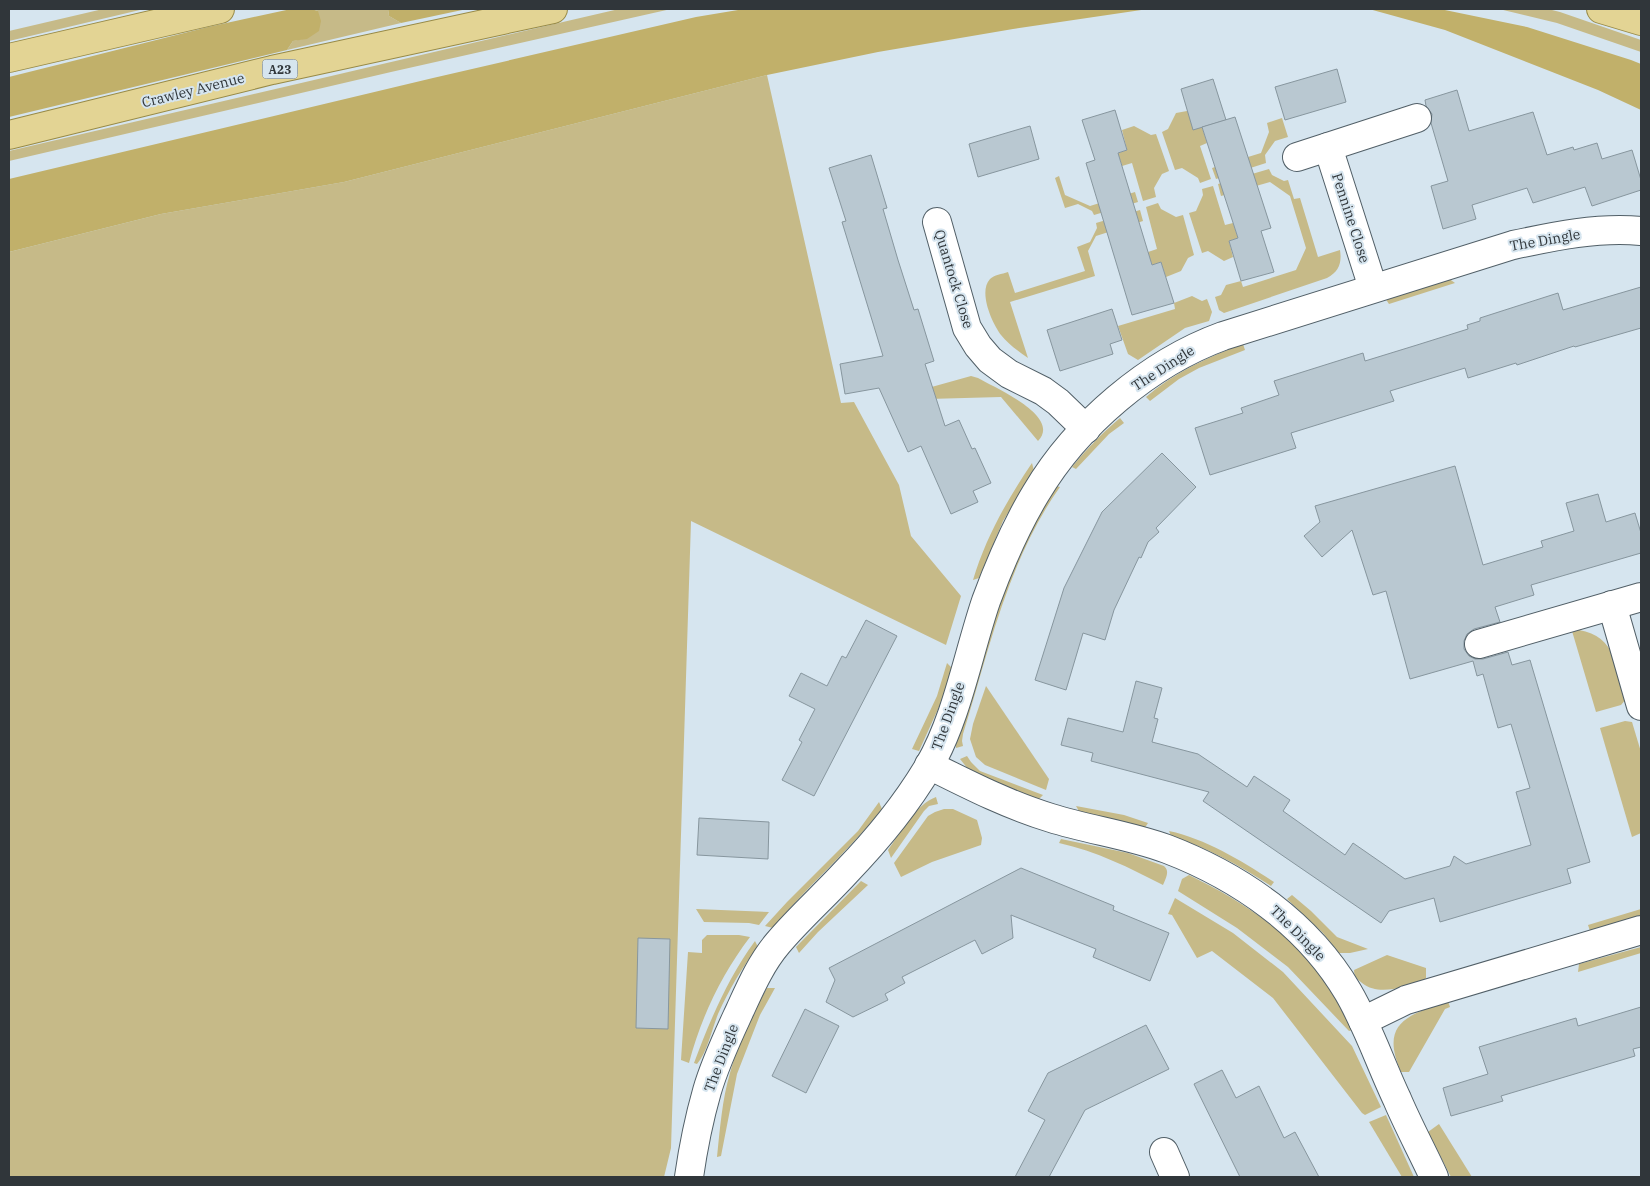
<svg xmlns="http://www.w3.org/2000/svg" width="1650" height="1186" viewBox="0 0 1650 1186" font-family="'IBM Plex Serif',serif">
  <style>
    .green { fill: #c6ba88 }
    .forest { fill: #c1b06a }
    .building { fill: #b9c8d1; stroke: #87969e }
    .lines { fill: none; stroke-linecap: round; stroke-linejoin: round }
    .minor-casing { stroke: #515f67; stroke-width: 30 }
    .primary-casing { stroke: #988a46; stroke-width: 30 }
    .minor { stroke: #fff; stroke-width: 28 }
    .primary { stroke: #e3d494; stroke-width: 28 }
    .labels { text-anchor: middle; dominant-baseline: central; stroke-width: 4; stroke-linejoin: round; paint-order: stroke }
    .shield { fill: #d6e5ef; stroke: #626a70; stroke-width: 1 }
    .shield-label { font-size: 12px; font-weight: bold; fill: #30363a }
    .street-label { font-size: 14px; fill: #30363a; stroke: #d6e5ef }
  </style>
  <rect width="100%" height="100%" fill="#d6e5ef"/>
  <g class="green">
    <path d="M 103,9 L 144,9 L 9,41 L 9,31 Z"/>
    <path d="M 311,9 L 388,9 L 389,16 L 401,23 L 287,50 L 293,41 L 307,38 L 318,11 Z"/>
    <path d="M 619,9 L 671,9 L 391,72 L 9,161 L 9,151 Z"/>
    <path d="M 1499,9 L 1548,9 L 1560,12 L 1641,40 L 1641,52 L 1557,23 Z"/>
    <path d="M 767,75 L 841,403 L 854,402 L 899,485 L 911,536 L 961,596 L 946,645 L 691,521 L 671,1148 L 664,1177 L 9,1177 L 9,252 L 161,214 L 344,182 Z"/>
    <path d="M 1187,111 L 1202,127 L 1207,143 L 1200,146 L 1211,179 L 1200,183 L 1198,178 L 1182,168 L 1175,170 L 1162,132 L 1168,129 L 1176,113 Z"/>
    <path d="M 1282,118 L 1288,137 L 1275,141 L 1265,155 L 1266,163 L 1216,179 L 1212,168 L 1261,153 L 1269,132 L 1267,123 Z"/>
    <path d="M 1134,126 L 1151,135 L 1156,134 L 1169,171 L 1162,174 L 1154,188 L 1156,197 L 1143,201 L 1132,163 L 1122,166 L 1118,153 L 1127,150 L 1122,130 Z"/>
    <path d="M 1269,169 L 1272,175 L 1284,181 L 1288,180 L 1294,199 L 1300,198 L 1318,257 L 1340,250 C 1342,263 1339,272 1327,278 L 1224,313 L 1219,310 L 1215,297 L 1221,295 L 1226,285 L 1241,281 L 1243,287 L 1296,270 L 1306,248 L 1290,196 L 1270,182 L 1221,196 L 1218,184 Z"/>
    <path d="M 1059,176 L 1065,195 L 1090,206 L 1135,192 L 1138,202 L 1094,215 L 1092,211 L 1078,204 L 1065,208 L 1055,178 Z"/>
    <path d="M 1213,186 L 1225,225 L 1233,223 L 1238,238 L 1229,241 L 1233,257 L 1224,261 L 1208,251 L 1202,253 L 1189,213 L 1196,211 L 1203,195 L 1202,189 Z"/>
    <path d="M 1158,203 L 1161,209 L 1176,217 L 1183,215 L 1194,255 L 1188,258 L 1181,271 L 1166,277 L 1161,262 L 1152,265 L 1148,252 L 1157,249 L 1146,207 Z"/>
    <path d="M 1140,210 L 1143,221 L 1096,236 L 1088,251 L 1095,276 L 1010,302 L 1028,358 C 1018,351 1008,344 1001,335 C 992,323 978,292 990,279 C 994,275 1002,274 1008,272 L 1015,293 L 1085,271 L 1077,247 L 1090,242 L 1097,228 L 1096,223 Z"/>
    <path d="M 1448,278 L 1455,283 L 1389,304 L 1385,298 Z"/>
    <path d="M 1192,296 L 1202,301 L 1207,299 L 1212,312 L 1209,321 L 1185,328 L 1138,360 L 1128,354 L 1118,326 L 1175,309 L 1174,303 Z"/>
    <path d="M 1243,344 L 1245,350 L 1199,368 L 1179,379 L 1150,401 L 1146,397 C 1175,372 1208,357 1243,344 Z"/>
    <path d="M 971,376 L 978,378 C 995,388 1062,416 1038,441 L 1001,397 L 928,399 L 928,388 Z"/>
    <path d="M 1120,418 L 1124,423 L 1109,434 L 1076,469 L 1072,467 C 1087,449 1102,433 1120,418 Z"/>
    <path d="M 1032,463 L 1034,471 L 1003,521 L 979,578 L 973,580 C 986,537 1007,500 1032,463 Z"/>
    <path d="M 1053,485 L 1060,487 C 1008,560 989,650 963,734 L 962,741 L 963,746 L 956,748 L 955,739 L 1001,589 Z"/>
    <path d="M 1579,630 C 1616,636 1617,669 1626,699 L 1621,705 L 1596,712 L 1572,631 Z"/>
    <path d="M 947,663 L 952,668 L 943,698 L 919,751 L 912,749 L 937,696 Z"/>
    <path d="M 986,686 L 1049,779 L 1046,790 L 985,765 L 976,757 L 970,739 L 973,724 Z"/>
    <path d="M 1625,721 L 1632,722 L 1641,752 L 1641,833 L 1632,837 L 1600,728 Z"/>
    <path d="M 967,756 L 971,762 L 980,771 L 1043,795 L 1038,800 L 972,774 L 960,759 Z"/>
    <path d="M 936,797 L 938,804 L 929,806 L 924,811 L 891,858 L 888,850 C 901,832 915,805 936,797 Z"/>
    <path d="M 879,802 L 882,809 C 848,852 807,886 773,928 L 765,926 L 787,902 L 858,831 Z"/>
    <path d="M 1076,806 L 1124,815 L 1148,823 L 1144,829 L 1125,822 L 1080,813 Z"/>
    <path d="M 944,809 L 953,809 L 977,820 L 982,838 L 981,845 L 932,862 L 901,877 L 894,863 L 928,816 L 935,812 Z"/>
    <path d="M 1169,831 C 1206,839 1242,861 1274,882 L 1271,886 C 1240,866 1207,847 1171,836 Z"/>
    <path d="M 1061,839 L 1128,853 L 1164,866 C 1170,871 1166,878 1163,885 C 1130,868 1096,851 1059,843 Z"/>
    <path d="M 1189,875 C 1232,896 1275,922 1307,959 C 1326,980 1340,1005 1353,1030 L 1349,1031 L 1288,967 L 1237,928 L 1178,891 L 1182,879 Z"/>
    <path d="M 861,881 L 868,885 L 818,932 L 799,953 L 796,947 Z"/>
    <path d="M 1292,895 L 1311,911 L 1337,937 L 1368,949 L 1350,953 L 1339,953 L 1323,933 L 1287,899 Z"/>
    <path d="M 1175,898 L 1233,933 L 1283,972 L 1352,1046 L 1381,1107 L 1365,1115 L 1362,1113 L 1273,998 L 1212,951 L 1197,958 L 1172,915 L 1168,914 Z"/>
    <path d="M 696,909 L 769,912 L 759,925 L 749,923 L 704,922 Z"/>
    <path d="M 1641,909 L 1641,916 L 1590,931 L 1588,925 Z"/>
    <path d="M 707,935 L 739,935 L 750,937 C 722,974 701,1017 689,1063 L 681,1060 L 688,952 L 702,953 L 702,940 Z"/>
    <path d="M 755,941 L 758,947 C 742,967 729,990 718,1014 C 712,1029 707,1053 697,1064 L 694,1063 C 710,1020 728,978 755,941 Z"/>
    <path d="M 1641,947 L 1641,953 L 1578,972 L 1579,964 Z"/>
    <path d="M 1387,955 L 1426,968 L 1426,978 L 1423,981 C 1404,986 1380,997 1362,983 C 1357,979 1354,976 1354,970 Z"/>
    <path d="M 767,988 L 775,988 L 760,1015 L 737,1074 L 721,1156 L 717,1157 C 720,1129 722,1100 730,1073 C 738,1043 752,1015 767,988 Z"/>
    <path d="M 1448,1001 L 1450,1007 L 1445,1009 L 1409,1072 L 1401,1072 C 1379,1022 1409,1015 1448,1001 Z"/>
    <path d="M 1386,1115 L 1414,1177 L 1402,1177 L 1369,1122 Z"/>
    <path d="M 1439,1124 L 1472,1177 L 1451,1177 L 1428,1132 Z"/>
  </g>
  <g class="forest">
    <path d="M 291,9 L 311,9 L 318,11 L 321,21 L 319,31 L 307,39 L 293,41 L 287,50 L 9,117 L 9,77 L 208,27 Z"/>
    <path d="M 388,9 L 467,9 L 401,23 L 389,16 Z"/>
    <path d="M 744,9 L 1148,9 L 1013,29 L 878,52 L 767,75 L 344,182 L 161,214 L 9,252 L 9,179 L 433,78 L 696,17 Z"/>
    <path d="M 1369,9 L 1440,9 L 1527,27 L 1631,60 L 1641,64 L 1641,110 L 1598,90 L 1445,30 Z"/>
  </g>
  <g class="building">
    <path d="M 1337,69 L 1346,102 L 1285,120 L 1275,87 Z"/>
    <path d="M 1213,79 L 1226,120 L 1193,130 L 1181,89 Z"/>
    <path d="M 1457,90 L 1469,131 L 1533,112 L 1547,155 L 1573,147 L 1574,150 L 1597,143 L 1602,159 L 1632,150 L 1641,180 L 1641,190 L 1592,206 L 1585,187 L 1533,203 L 1527,188 L 1472,205 L 1476,219 L 1443,229 L 1431,186 L 1448,181 L 1431,123 L 1432,114 L 1426,106 L 1425,100 Z"/>
    <path d="M 1115,110 L 1127,150 L 1118,153 L 1152,265 L 1161,262 L 1174,303 L 1132,315 L 1086,163 L 1095,160 L 1082,120 Z"/>
    <path d="M 1235,117 L 1271,228 L 1261,231 L 1274,272 L 1241,281 L 1229,241 L 1238,238 L 1202,127 Z"/>
    <path d="M 1030,126 L 1039,159 L 978,177 L 969,144 Z"/>
    <path d="M 871,155 L 887,208 L 883,209 L 898,260 L 914,310 L 918,309 L 934,361 L 925,364 L 945,426 L 959,420 L 972,449 L 975,448 L 991,483 L 973,491 L 978,502 L 951,514 L 921,446 L 908,452 L 879,388 L 845,394 L 840,364 L 883,356 L 842,222 L 846,221 L 829,168 Z"/>
    <path d="M 1641,287 L 1641,328 L 1575,347 L 1574,346 L 1517,365 L 1516,363 L 1468,378 L 1465,368 L 1390,391 L 1394,401 L 1291,433 L 1296,448 L 1210,475 L 1195,428 L 1243,413 L 1241,408 L 1279,395 L 1274,381 L 1363,353 L 1365,361 L 1417,345 L 1468,329 L 1467,325 L 1480,321 L 1480,318 L 1558,293 L 1563,310 Z"/>
    <path d="M 1112,309 L 1122,340 L 1110,344 L 1113,354 L 1060,371 L 1047,330 Z"/>
    <path d="M 1162,453 L 1196,487 L 1156,528 L 1159,532 L 1148,542 L 1141,558 L 1139,557 L 1114,610 L 1105,640 L 1083,633 L 1066,690 L 1035,680 L 1064,588 L 1102,512 Z"/>
    <path d="M 1455,466 L 1483,565 L 1543,547 L 1541,541 L 1574,531 L 1566,503 L 1598,494 L 1606,522 L 1635,513 L 1641,533 L 1641,553 L 1531,585 L 1534,595 L 1495,607 L 1500,622 L 1474,629 L 1467,634 L 1464,641 L 1464,649 L 1469,656 L 1475,659 L 1483,659 L 1508,652 L 1512,665 L 1530,660 L 1590,862 L 1567,869 L 1571,883 L 1440,922 L 1434,898 L 1389,911 L 1381,923 L 1203,801 L 1209,792 L 1091,761 L 1093,753 L 1061,745 L 1068,718 L 1123,732 L 1136,681 L 1162,688 L 1154,718 L 1158,719 L 1152,742 L 1198,754 L 1247,787 L 1254,776 L 1290,800 L 1283,811 L 1345,855 L 1353,843 L 1405,879 L 1450,866 L 1454,856 L 1466,864 L 1531,845 L 1516,792 L 1530,788 L 1511,724 L 1498,728 L 1483,674 L 1477,676 L 1473,661 L 1410,679 L 1386,591 L 1373,595 L 1352,530 L 1322,557 L 1304,536 L 1320,522 L 1315,506 Z"/>
    <path d="M 866,620 L 897,636 L 814,796 L 782,780 L 802,742 L 799,740 L 815,709 L 789,696 L 801,673 L 827,686 L 842,656 L 846,658 Z"/>
    <path d="M 699,818 L 769,822 L 768,859 L 697,855 Z"/>
    <path d="M 1021,868 L 1114,906 L 1113,910 L 1169,933 L 1150,981 L 1093,957 L 1096,949 L 1011,915 L 1013,938 L 982,954 L 975,940 L 902,977 L 905,983 L 885,994 L 888,1000 L 853,1017 L 826,1002 L 835,980 L 829,968 Z"/>
    <path d="M 638,938 L 670,939 L 668,1029 L 636,1028 Z"/>
    <path d="M 1641,1007 L 1641,1047 L 1633,1049 L 1635,1056 L 1501,1096 L 1503,1101 L 1451,1116 L 1443,1088 L 1488,1074 L 1479,1047 L 1576,1018 L 1578,1026 Z"/>
    <path d="M 805,1009 L 839,1026 L 806,1093 L 772,1076 Z"/>
    <path d="M 1146,1025 L 1169,1069 L 1085,1110 L 1049,1177 L 1015,1177 L 1045,1120 L 1028,1111 L 1048,1073 Z"/>
    <path d="M 1222,1070 L 1236,1098 L 1259,1086 L 1284,1138 L 1295,1132 L 1319,1177 L 1240,1177 L 1194,1084 Z"/>
  </g>
  <g class="lines">
    <g class="minor-casing">
      <g id="minor">
        <path d="M 1328,147 L 1373,288"/>
        <path d="M 1297,157 L 1417,118"/>
        <path d="M 937,222 L 967,328 L 978,346 L 990,360 L 1009,374 L 1043,391 L 1058,402 L 1086,429"/>
        <path d="M 1612,605 L 1641,706"/>
        <path d="M 1479,644 L 1641,597"/>
        <path d="M 929,765 C 969,785 1008,805 1051,818 C 1089,830 1129,835 1167,849 C 1240,877 1308,924 1348,992 C 1368,1026 1380,1063 1397,1099 C 1408,1125 1422,1151 1434,1177"/>
        <path d="M 1363,1021 L 1406,1000 L 1641,930"/>
        <path d="M 1164,1152 L 1175,1177"/>
        <path d="M 689,1177 C 693,1149 699,1119 707,1091 C 715,1063 728,1036 740,1010 C 751,986 761,963 778,943 C 799,918 824,896 846,872 C 877,840 906,805 929,766 C 957,718 968,654 986,601 C 1000,563 1016,526 1036,493 C 1077,424 1149,363 1223,336 L 1513,245 C 1555,236 1598,227 1641,231"/>
      </g>
    </g>
    <g class="primary-casing">
      <g id="primary">
        <path d="M 1601,9 L 1641,21"/>
        <path d="M 9,58 L 220,9"/>
        <path d="M 9,135 L 272,70 L 553,9"/>
      </g>
    </g>
    <use href="#minor" class="minor"/>
    <use href="#primary" class="primary"/>
  </g>
  <g class="labels">
    <rect class="shield" x="262.5" y="59.5" width="35" height="19" rx="4"/>
    <g class="shield-label">
      <text x="280" y="69">A23</text>
    </g>
    <g class="street-label">
      <text transform="translate(193 90) rotate(-14)">Crawley Avenue</text>
      <text transform="translate(1351 218) rotate(72)">Pennine Close</text>
      <text transform="translate(1545 240) rotate(-10)">The Dingle</text>
      <text transform="translate(954 279) rotate(73)">Quantock Close</text>
      <text transform="translate(1163 368) rotate(-33)">The Dingle</text>
      <text transform="translate(948 716) rotate(-70)">The Dingle</text>
      <text transform="translate(1298 933) rotate(45)">The Dingle</text>
      <text transform="translate(721 1058) rotate(-69)">The Dingle</text>
    </g>
  </g>
  <rect width="1650" height="1186" fill="none" stroke="#30363a" stroke-width="20"/>
</svg>
